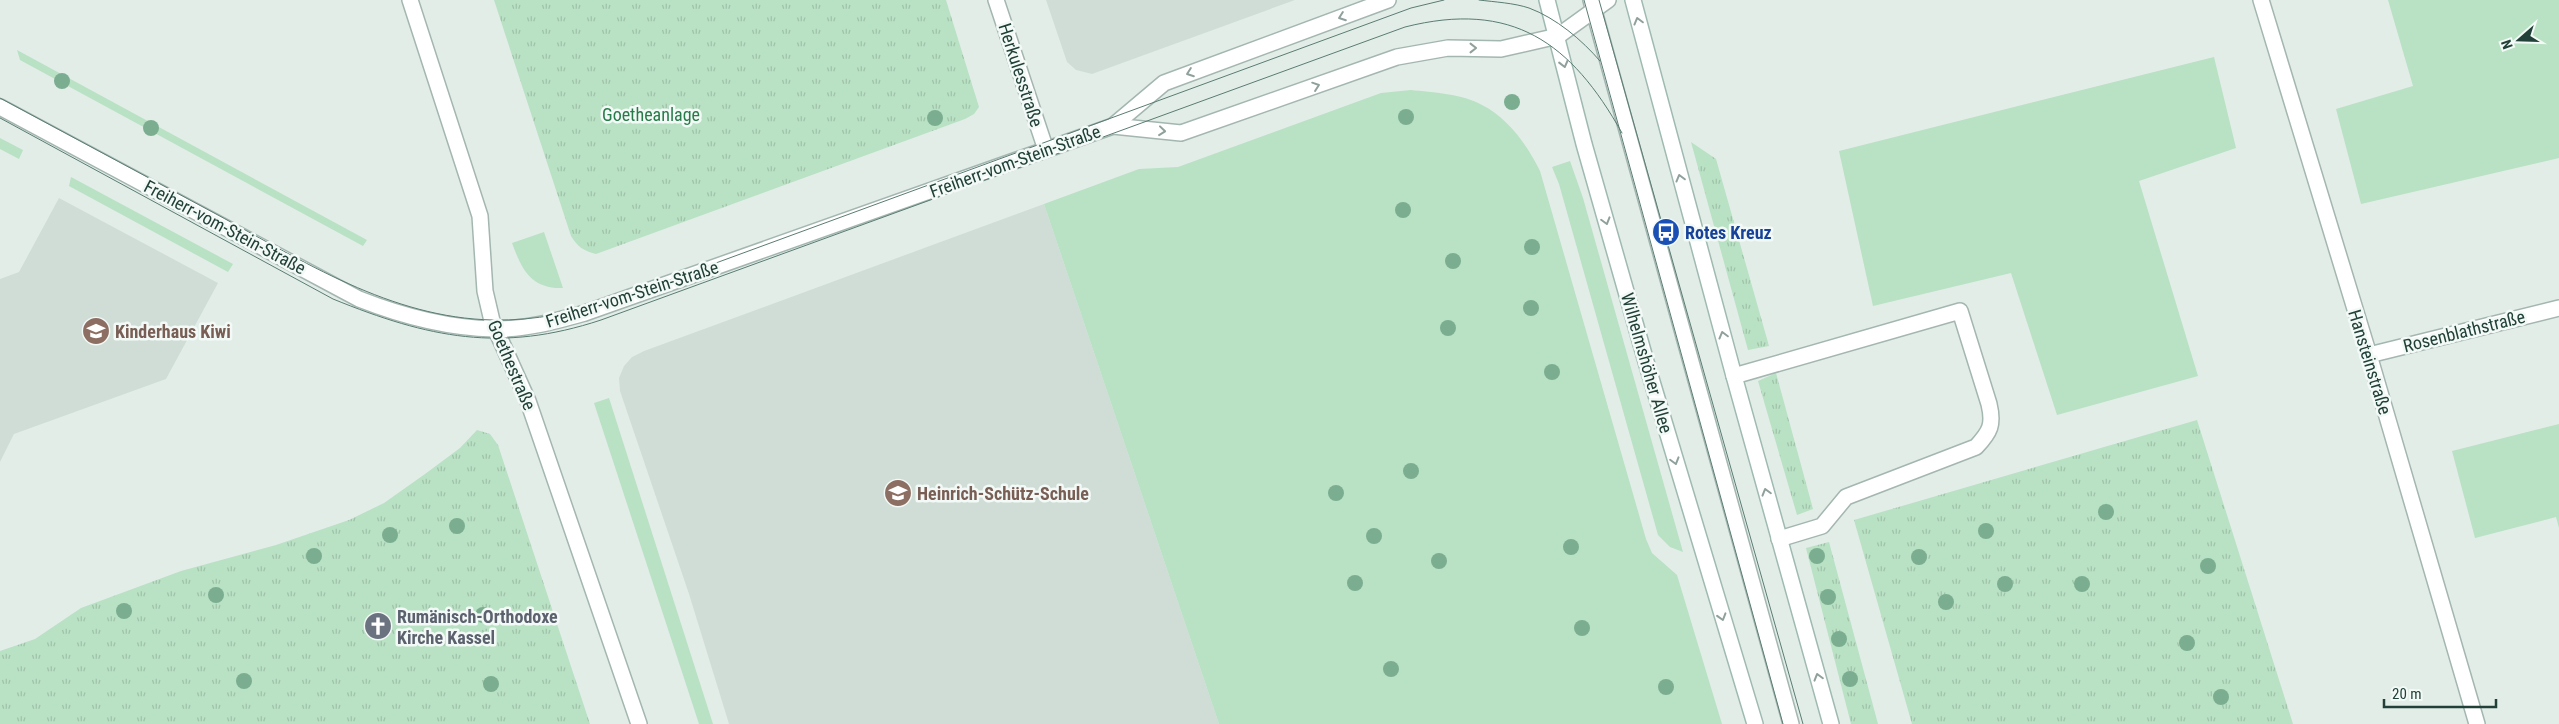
<svg xmlns="http://www.w3.org/2000/svg" width="2559" height="724" viewBox="0 0 2559 724" font-family="'Roboto Condensed',sans-serif">
  <style>
    .built { fill: #d0ddd7 }
    .green { fill: #b9e1c4 }
    .park { fill: url(#park-tufts) }
    .lines { fill: none; stroke-linecap: round; stroke-linejoin: round }
    .service-casing { stroke: #a4b6b0; stroke-width: 18 }
    .minor-casing { stroke: #a4b6b0; stroke-width: 18 }
    .tertiary-casing { stroke: #a4b6b0; stroke-width: 18 }
    .secondary-casing { stroke: #9fbab1; stroke-width: 18 }
    .service { stroke: #fff; stroke-width: 15 }
    .minor { stroke: #fff; stroke-width: 15 }
    .tertiary { stroke: #fff; stroke-width: 15 }
    .secondary { stroke: #fff; stroke-width: 15 }
    .tram { stroke: #5a7c73; stroke-width: 1 }
    .tree { fill: #7bae90 }
    .oneway { stroke: #90a09c }
    .labels { text-anchor: middle; dominant-baseline: central; stroke-width: 5; stroke-linejoin: round; paint-order: stroke }
    .street-label { font-size: 18px; fill: #204038; stroke: #f3f9f6 }
    .park-label { font-size: 18px; fill: #267b48; stroke: #f3f9f6 }
    .transit-label { font-size: 18px; font-weight: bold; fill: #164399; stroke: #f3f9f6; text-anchor: start }
    .education-label { font-size: 18px; font-weight: bold; fill: #785e54; stroke: #f3f9f6; text-anchor: start }
    .worship-label { font-size: 18px; font-weight: bold; fill: #5b616d; stroke: #f3f9f6; text-anchor: start }
  </style>
  <defs>
    <pattern id="park-tufts" width="24" height="20" patternUnits="userSpaceOnUse" patternTransform="scale(1.25)"><rect width="24" height="20" fill="#b9e1c4"/><path d="M3 7l-1-3M5 7V3M7 7l1-3M15 17l-1-3M17 17v-4M19 17l1-3" fill="none" stroke="#9fc2a9"/></pattern>
  </defs>
  <rect width="100%" height="100%" fill="#e2ede8"/>
  <g class="built">
    <path d="M 1046,0 L 1295,0 L 1092,74 L 1076,70 L 1067,62 Z"/>
    <path d="M 59,198 L 218,283 L 166,379 L 14,434 L 0,462 L 0,279 L 19,272 Z"/>
    <path d="M 1044,204 L 1219,724 L 729,724 L 689,594 L 620,391 L 619,378 L 624,366 L 632,357 L 644,351 Z"/>
  </g>
  <g class="green">
    <path d="M 2388,0 L 2559,0 L 2559,158 L 2361,204 L 2336,109 L 2413,86 Z"/>
    <path d="M 17,50 L 367,240 L 363,246 L 20,60 Z"/>
    <path d="M 2214,57 L 2236,148 L 2139,181 L 2198,376 L 2057,415 L 2011,273 L 1873,306 L 1839,151 Z"/>
    <path d="M 1411,90 C 1432,92 1463,94 1482,105 C 1508,118 1528,146 1540,171 L 1646,539 L 1652,553 L 1677,575 L 1722,724 L 1219,724 L 1044,204 L 1139,169 L 1178,167 L 1381,93 Z"/>
    <path d="M 0,138 L 23,150 L 19,159 L 0,149 Z"/>
    <path d="M 1570,161 L 1583,198 L 1683,552 L 1670,547 L 1658,535 L 1559,184 L 1552,167 Z"/>
    <path d="M 71,177 L 233,264 L 228,272 L 69,186 Z"/>
    <path d="M 544,232 L 563,288 C 531,289 522,270 512,243 Z"/>
    <path d="M 609,398 L 713,724 L 699,724 L 594,403 Z"/>
    <path d="M 2559,424 L 2559,528 L 2556,517 L 2475,538 L 2452,451 Z"/>
  </g>
  <g class="park">
    <path d="M 494,0 L 946,0 L 979,107 L 974,114 L 965,119 L 596,254 C 583,251 577,246 571,236 Z"/>
    <path d="M 1691,142 L 1716,159 L 1769,346 L 1748,350 Z"/>
    <path d="M 1776,373 L 1813,509 L 1797,515 L 1758,381 Z"/>
    <path d="M 2197,420 L 2293,724 L 1912,724 L 1854,520 Z"/>
    <path d="M 477,430 L 490,434 L 498,445 L 590,724 L 0,724 L 0,651 L 35,639 L 81,608 L 181,571 L 276,545 L 349,520 L 384,503 L 425,474 L 460,448 Z"/>
    <path d="M 1829,542 L 1878,724 L 1851,724 L 1806,548 Z"/>
  </g>
  <g class="lines">
    <g class="service-casing">
      <g id="service">
        <path d="M 1591,0 L 1791,724"/>
        <path d="M 1734,376 L 1960,311 L 1989,404 C 1994,425 1990,432 1976,447 L 1846,497 L 1822,526 L 1779,539"/>
      </g>
    </g>
    <g class="minor-casing">
      <g id="minor">
        <path d="M 410,0 L 480,216 L 485,291 L 492,321 L 528,401 L 639,724"/>
        <path d="M 996,0 L 1046,150"/>
        <path d="M 2261,0 L 2369,355 L 2477,724"/>
        <path d="M 2369,355 L 2559,308"/>
      </g>
    </g>
    <g class="tertiary-casing">
      <g id="tertiary">
        <path d="M 0,107 L 359,299 C 402,316 447,328 494,329 C 524,330 556,321 585,313 L 1113,126 L 1164,83 L 1388,0"/>
        <path d="M 1113,126 L 1181,133 L 1397,57 L 1448,48 L 1501,49 L 1558,36 L 1608,0"/>
      </g>
    </g>
    <g class="secondary-casing">
      <g id="secondary">
        <path d="M 1547,0 L 1584,144 L 1647,365 L 1755,724"/>
        <path d="M 1633,0 L 1734,376 L 1831,724"/>
      </g>
    </g>
    <use href="#service" class="service"/>
    <use href="#minor" class="minor"/>
    <use href="#tertiary" class="tertiary"/>
    <use href="#secondary" class="secondary"/>
    <g class="tram">
      <path d="M 1479,0 C 1495,2 1514,3 1529,8 C 1556,18 1582,40 1600,61"/>
      <path d="M 1584,0 L 1783,724"/>
      <path d="M 1599,0 L 1803,724"/>
      <path d="M 0,98 C 72,137 144,175 216,214 C 303,261 391,318 493,320 C 535,321 575,312 615,300 L 1411,8 L 1444,0"/>
      <path d="M 0,118 L 333,299 C 429,338 501,353 601,320 L 1405,27 C 1512,0 1571,42 1622,133"/>
    </g>
  </g>
  <g class="tree">
    <circle cx="62" cy="81" r="8"/>
    <circle cx="1512" cy="102" r="8"/>
    <circle cx="1406" cy="117" r="8"/>
    <circle cx="935" cy="118" r="8"/>
    <circle cx="151" cy="128" r="8"/>
    <circle cx="1403" cy="210" r="8"/>
    <circle cx="1532" cy="247" r="8"/>
    <circle cx="1453" cy="261" r="8"/>
    <circle cx="1531" cy="308" r="8"/>
    <circle cx="1448" cy="328" r="8"/>
    <circle cx="1552" cy="372" r="8"/>
    <circle cx="1411" cy="471" r="8"/>
    <circle cx="1336" cy="493" r="8"/>
    <circle cx="2106" cy="512" r="8"/>
    <circle cx="457" cy="526" r="8"/>
    <circle cx="1986" cy="531" r="8"/>
    <circle cx="390" cy="535" r="8"/>
    <circle cx="1374" cy="536" r="8"/>
    <circle cx="1571" cy="547" r="8"/>
    <circle cx="314" cy="556" r="8"/>
    <circle cx="1817" cy="556" r="8"/>
    <circle cx="1919" cy="557" r="8"/>
    <circle cx="1439" cy="561" r="8"/>
    <circle cx="2208" cy="566" r="8"/>
    <circle cx="1355" cy="583" r="8"/>
    <circle cx="2005" cy="584" r="8"/>
    <circle cx="2082" cy="584" r="8"/>
    <circle cx="216" cy="595" r="8"/>
    <circle cx="1828" cy="597" r="8"/>
    <circle cx="1946" cy="602" r="8"/>
    <circle cx="124" cy="611" r="8"/>
    <circle cx="483" cy="615" r="8"/>
    <circle cx="1582" cy="628" r="8"/>
    <circle cx="1839" cy="639" r="8"/>
    <circle cx="2187" cy="643" r="8"/>
    <circle cx="1391" cy="669" r="8"/>
    <circle cx="1850" cy="679" r="8"/>
    <circle cx="244" cy="681" r="8"/>
    <circle cx="491" cy="684" r="8"/>
    <circle cx="1666" cy="687" r="8"/>
    <circle cx="2221" cy="697" r="8"/>
  </g>
  <defs><path id="oneway-chevron" d="M-2-3.5L2.5 0L-2 3.5" fill="none" stroke-width="1.6" stroke-linecap="round" stroke-linejoin="round" transform="scale(1.25)"/></defs>
  <g class="oneway">
    <use href="#oneway-chevron" transform="translate(1342 17) rotate(160)"/>
    <use href="#oneway-chevron" transform="translate(1638 21) rotate(-105)"/>
    <use href="#oneway-chevron" transform="translate(1473 48)"/>
    <use href="#oneway-chevron" transform="translate(1564 64) rotate(76)"/>
    <use href="#oneway-chevron" transform="translate(1190 73) rotate(160)"/>
    <use href="#oneway-chevron" transform="translate(1316 86) rotate(-19)"/>
    <use href="#oneway-chevron" transform="translate(1162 131) rotate(6)"/>
    <use href="#oneway-chevron" transform="translate(1680 178) rotate(-105)"/>
    <use href="#oneway-chevron" transform="translate(1606 221) rotate(74)"/>
    <use href="#oneway-chevron" transform="translate(1723 335) rotate(-105)"/>
    <use href="#oneway-chevron" transform="translate(1675 461) rotate(74)"/>
    <use href="#oneway-chevron" transform="translate(1766 492) rotate(-106)"/>
    <use href="#oneway-chevron" transform="translate(1722 617) rotate(73)"/>
    <use href="#oneway-chevron" transform="translate(1818 677) rotate(-106)"/>
  </g>
  <defs>
    <g id="bus-disc" transform="scale(1.4375)"><circle r="9.5" fill="#1a4fb4" stroke="#f3f9f6"/><path d="M-5-6H5V4H4V6H2V4H-2V6H-4V4H-5ZM-3.5-4V0h7V-4ZM-3.5 1.2v1.5H-2V1.2ZM2 1.2v1.5H3.5V1.2Z" fill="#fff"/></g>
    <g id="school-disc" transform="scale(1.4375)"><circle r="9.5" fill="#8d6e63" stroke="#f3f9f6"/><path d="M0-5L7-2L0 1L-7-2ZM-4 1L0 2.5L4 1V4Q0 6-4 4Z" fill="#fff"/></g>
    <g id="church-disc" transform="scale(1.4375)"><circle r="9.5" fill="#6b7280" stroke="#f3f9f6"/><path d="M-1.2-6h2.4v3.5h3.3v2.4h-3.3V6h-2.4V-.1h-3.3v-2.4h3.3Z" fill="#fff"/></g>
  </defs>
  <g fill-rule="evenodd">
    <use href="#bus-disc" x="1666" y="232"/>
    <use href="#school-disc" x="96" y="331"/>
    <use href="#school-disc" x="898" y="493"/>
    <use href="#church-disc" x="378" y="626"/>
  </g>
  <g class="labels">
    <g class="street-label">
      <text transform="translate(1021 75) rotate(72)">Herkulesstraße</text>
      <text transform="translate(1015 161) rotate(-20)">Freiherr-vom-Stein-Straße</text>
      <text transform="translate(225 227) rotate(28)">Freiherr-vom-Stein-Straße</text>
      <text transform="translate(632 294) rotate(-18)">Freiherr-vom-Stein-Straße</text>
      <text transform="translate(2464 331) rotate(-14)">Rosenblathstraße</text>
      <text transform="translate(2370 362) rotate(73)">Hansteinstraße</text>
      <text transform="translate(1647 363) rotate(74)">Wilhelmshöher Allee</text>
      <text transform="translate(512 365) rotate(67)">Goethestraße</text>
    </g>
    <g class="park-label">
      <text x="651" y="114">Goetheanlage</text>
    </g>
    <g class="transit-label">
      <text x="1685" y="232">Rotes Kreuz</text>
    </g>
    <g class="education-label">
      <text x="115" y="331">Kinderhaus Kiwi</text>
      <text x="917" y="493">Heinrich-Schütz-Schule</text>
    </g>
    <g class="worship-label">
      <text x="397" y="616">Rumänisch-Orthodoxe<tspan x="397" dy="21">Kirche Kassel</tspan></text>
    </g>
  </g>
  <g transform="translate(2519 40) rotate(250)" stroke="#f3f9f6" stroke-width="4" paint-order="stroke">
  <path d="M0-4L9 19L0 12L-9 19Z" fill="#204038"/>
  <text y="-8" font-size="14" font-weight="bold" text-anchor="middle" fill="#204038">N</text>
  </g>
  <path d="M2384 699v8h112v-8" fill="none" stroke="#204038" stroke-width="2.5"/>
  <text x="2392" y="699" font-size="15" fill="#204038" stroke="#f3f9f6" stroke-width="4" paint-order="stroke">20 m</text>
</svg>
